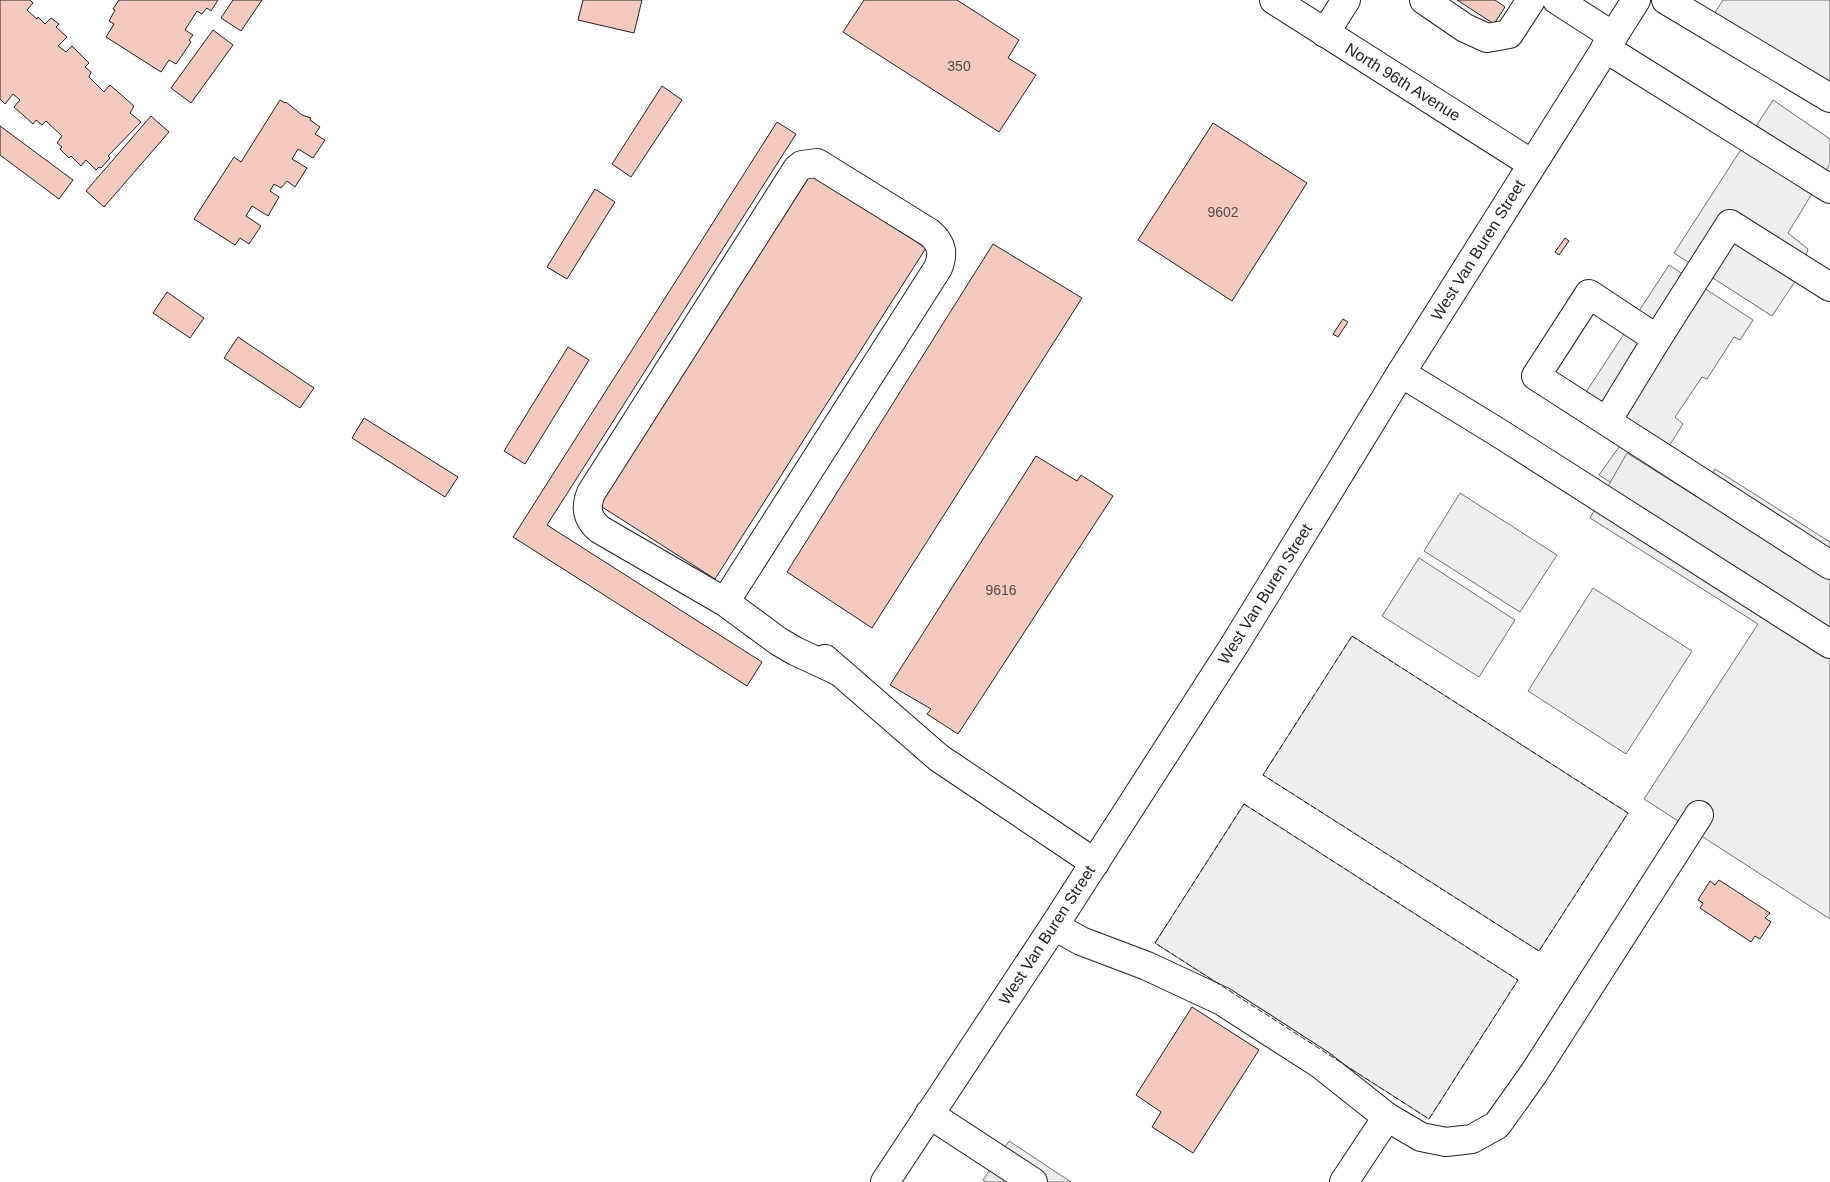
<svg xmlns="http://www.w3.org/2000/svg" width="1830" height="1182" viewBox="0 0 1830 1182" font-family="Arial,sans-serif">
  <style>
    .green { fill: #eee; stroke: #6f6f6f }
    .parking { fill: #ededed; stroke: #6f6f6f }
    .building { fill: #f3c9c0; stroke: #222 }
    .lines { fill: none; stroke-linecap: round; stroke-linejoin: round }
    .minor-casing { stroke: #222; stroke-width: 30 }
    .major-casing { stroke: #222; stroke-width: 30 }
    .minor { stroke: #fff; stroke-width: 28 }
    .major { stroke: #fff; stroke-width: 28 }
    .fence { stroke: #222; stroke-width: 1; stroke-dasharray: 6 2.5; stroke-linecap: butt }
    .labels { text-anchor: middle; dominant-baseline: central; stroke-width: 4; stroke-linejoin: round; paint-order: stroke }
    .number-label { font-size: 14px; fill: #564c4a }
    .street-label { font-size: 16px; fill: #222; stroke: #fff }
  </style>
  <rect width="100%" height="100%" fill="#fff"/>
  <g class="green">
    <path d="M 1773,100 L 1830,139 L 1830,164 L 1788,233 L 1808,249 L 1800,274 L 1772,316 L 1674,253 Z"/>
    <path d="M 1669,265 L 1753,320 L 1740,340 L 1734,337 L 1707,379 L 1702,377 L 1675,417 L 1683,424 L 1656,467 L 1687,490 L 1671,514 L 1663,516 L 1599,475 L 1621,444 L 1573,412 Z"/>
    <path d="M 1460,493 L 1557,555 L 1520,612 L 1424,551 Z"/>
    <path d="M 1419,558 L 1515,620 L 1479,677 L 1382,616 Z"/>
    <path d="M 1593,588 L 1692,651 L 1626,754 L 1528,691 Z"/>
    <path d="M 1352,636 L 1628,813 L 1539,951 L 1263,775 Z"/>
    <path d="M 1244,804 L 1518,980 L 1429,1119 L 1155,943 Z"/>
  </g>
  <g class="parking">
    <path d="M 1723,0 L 1830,0 L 1830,112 L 1703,31 Z"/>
    <path d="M 1627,453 L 1697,497 L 1715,469 L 1830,542 L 1830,919 L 1644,799 L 1758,624 L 1590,518 Z"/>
    <path d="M 1009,1141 L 1071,1182 L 986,1182 L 983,1180 Z"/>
  </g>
  <g class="building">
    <path d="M 0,0 L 30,0 L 33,3 L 27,10 L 37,19 L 38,17 L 45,24 L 51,18 L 59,24 L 56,27 L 67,37 L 58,46 L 66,52 L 72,46 L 89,63 L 85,67 L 91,72 L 89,77 L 104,92 L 110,85 L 134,106 L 130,113 L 141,122 L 108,156 L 110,158 L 101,168 L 99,167 L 96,170 L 86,160 L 81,166 L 71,156 L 69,158 L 60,149 L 62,147 L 57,143 L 62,136 L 46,121 L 42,125 L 36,120 L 33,124 L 14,107 L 20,100 L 13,94 L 5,104 L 0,99 Z"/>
    <path d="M 119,0 L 218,0 L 211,11 L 207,8 L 202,14 L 197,11 L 185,30 L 193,35 L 189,40 L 191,42 L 176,64 L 169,60 L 161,72 L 106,37 L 114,24 L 109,21 L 115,10 L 113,9 Z"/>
    <path d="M 233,0 L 262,0 L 241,31 L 221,18 Z"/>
    <path d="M 583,0 L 642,0 L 634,33 L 578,20 Z"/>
    <path d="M 864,0 L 957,0 L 1019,40 L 1008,58 L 1036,75 L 999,132 L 843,32 Z"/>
    <path d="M 1457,0 L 1495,0 L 1505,7 L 1494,24 Z"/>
    <path d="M 213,30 L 233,45 L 191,103 L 171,88 Z"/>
    <path d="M 662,86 L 682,100 L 631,177 L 612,164 Z"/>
    <path d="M 280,100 L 285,103 L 286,102 L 302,115 L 311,118 L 310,120 L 320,127 L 315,134 L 325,140 L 313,158 L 298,149 L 292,159 L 307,168 L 295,187 L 287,181 L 281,188 L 274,184 L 270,191 L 279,197 L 268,216 L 252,206 L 246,216 L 261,226 L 249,244 L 240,238 L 235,245 L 194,219 L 234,157 L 241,162 Z"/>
    <path d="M 151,116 L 169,132 L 104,207 L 86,191 Z"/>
    <path d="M 777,122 L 796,134 L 547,525 L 762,662 L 747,686 L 513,537 Z"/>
    <path d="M 1213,123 L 1307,183 L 1232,301 L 1138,240 Z"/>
    <path d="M 0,126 L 73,180 L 59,199 L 0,155 Z"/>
    <path d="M 811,174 L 926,248 L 715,579 L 599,505 Z"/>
    <path d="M 595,189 L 615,202 L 567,279 L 547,267 Z"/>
    <path d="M 1565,238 L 1569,241 L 1559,255 L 1555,252 Z"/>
    <path d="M 993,244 L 1082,298 L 872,628 L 787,572 Z"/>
    <path d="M 167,292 L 204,318 L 190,338 L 153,313 Z"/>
    <path d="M 1343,319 L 1348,322 L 1338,337 L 1333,334 Z"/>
    <path d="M 238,337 L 314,388 L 300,408 L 224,358 Z"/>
    <path d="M 568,347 L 589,360 L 525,464 L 504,451 Z"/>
    <path d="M 364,418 L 458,477 L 445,497 L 352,438 Z"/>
    <path d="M 1036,456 L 1077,481 L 1081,475 L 1113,496 L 958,734 L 927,714 L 931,709 L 890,685 Z"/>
    <path d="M 1719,880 L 1770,913 L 1765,918 L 1771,922 L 1760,939 L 1755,936 L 1751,942 L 1700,908 L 1703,903 L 1698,900 L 1710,881 L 1715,885 Z"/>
    <path d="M 1192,1007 L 1259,1050 L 1193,1153 L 1152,1127 L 1161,1112 L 1136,1095 Z"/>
  </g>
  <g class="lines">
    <g class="minor-casing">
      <g id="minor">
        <path d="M 1274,0 L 1532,164"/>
        <path d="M 1424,0 L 1465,28 L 1487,38 L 1509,34 L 1531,0"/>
        <path d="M 1557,0 L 1613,36"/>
        <path d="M 1666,0 L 1830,98"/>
        <path d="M 1325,33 L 1346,0"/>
        <path d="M 1605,48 L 1830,189"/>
        <path d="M 1830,287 L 1730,224 L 1657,339 L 1589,294 L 1536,376 L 1830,565"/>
        <path d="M 1401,373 L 1499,433 L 1830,644"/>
        <path d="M 1607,421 L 1657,339"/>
        <path d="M 725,602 L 938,268 C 944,253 942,244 930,233 L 817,163 L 802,165 L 797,169 L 591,493 C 585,508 587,518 599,529 L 725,602 L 778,641 L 795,651 L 838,671"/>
        <path d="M 825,659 L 939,758 L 1095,863"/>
        <path d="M 1054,926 L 1081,941 L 1147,966 L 1222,1001 L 1320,1064 L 1387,1117"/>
        <path d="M 929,1114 L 1033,1182"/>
        <path d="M 1344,1182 L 1387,1117 L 1421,1137 L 1446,1142 L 1472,1139 L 1497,1125 L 1534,1073 L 1699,815"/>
      </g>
    </g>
    <g class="major-casing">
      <path id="major" d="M 885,1182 L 1054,926 L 1235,644 L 1401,373 L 1636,0"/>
    </g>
    <use href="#minor" class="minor"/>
    <use href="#major" class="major"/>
    <g class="fence">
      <path d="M 1352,636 L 1628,813 L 1539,951 L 1263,775 Z"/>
      <path d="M 1244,804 L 1518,980 L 1429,1119 L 1155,943 Z"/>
    </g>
  </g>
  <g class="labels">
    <g class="number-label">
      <text x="959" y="66">350</text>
      <text x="1223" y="212">9602</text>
      <text x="1001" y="590">9616</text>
    </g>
    <g class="street-label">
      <text transform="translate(1403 82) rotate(32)">North 96th Avenue</text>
      <text transform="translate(1478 250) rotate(-58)">West Van Buren Street</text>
      <text transform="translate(1265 594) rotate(-58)">West Van Buren Street</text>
      <text transform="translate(1047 935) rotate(-57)">West Van Buren Street</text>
    </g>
  </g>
</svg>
